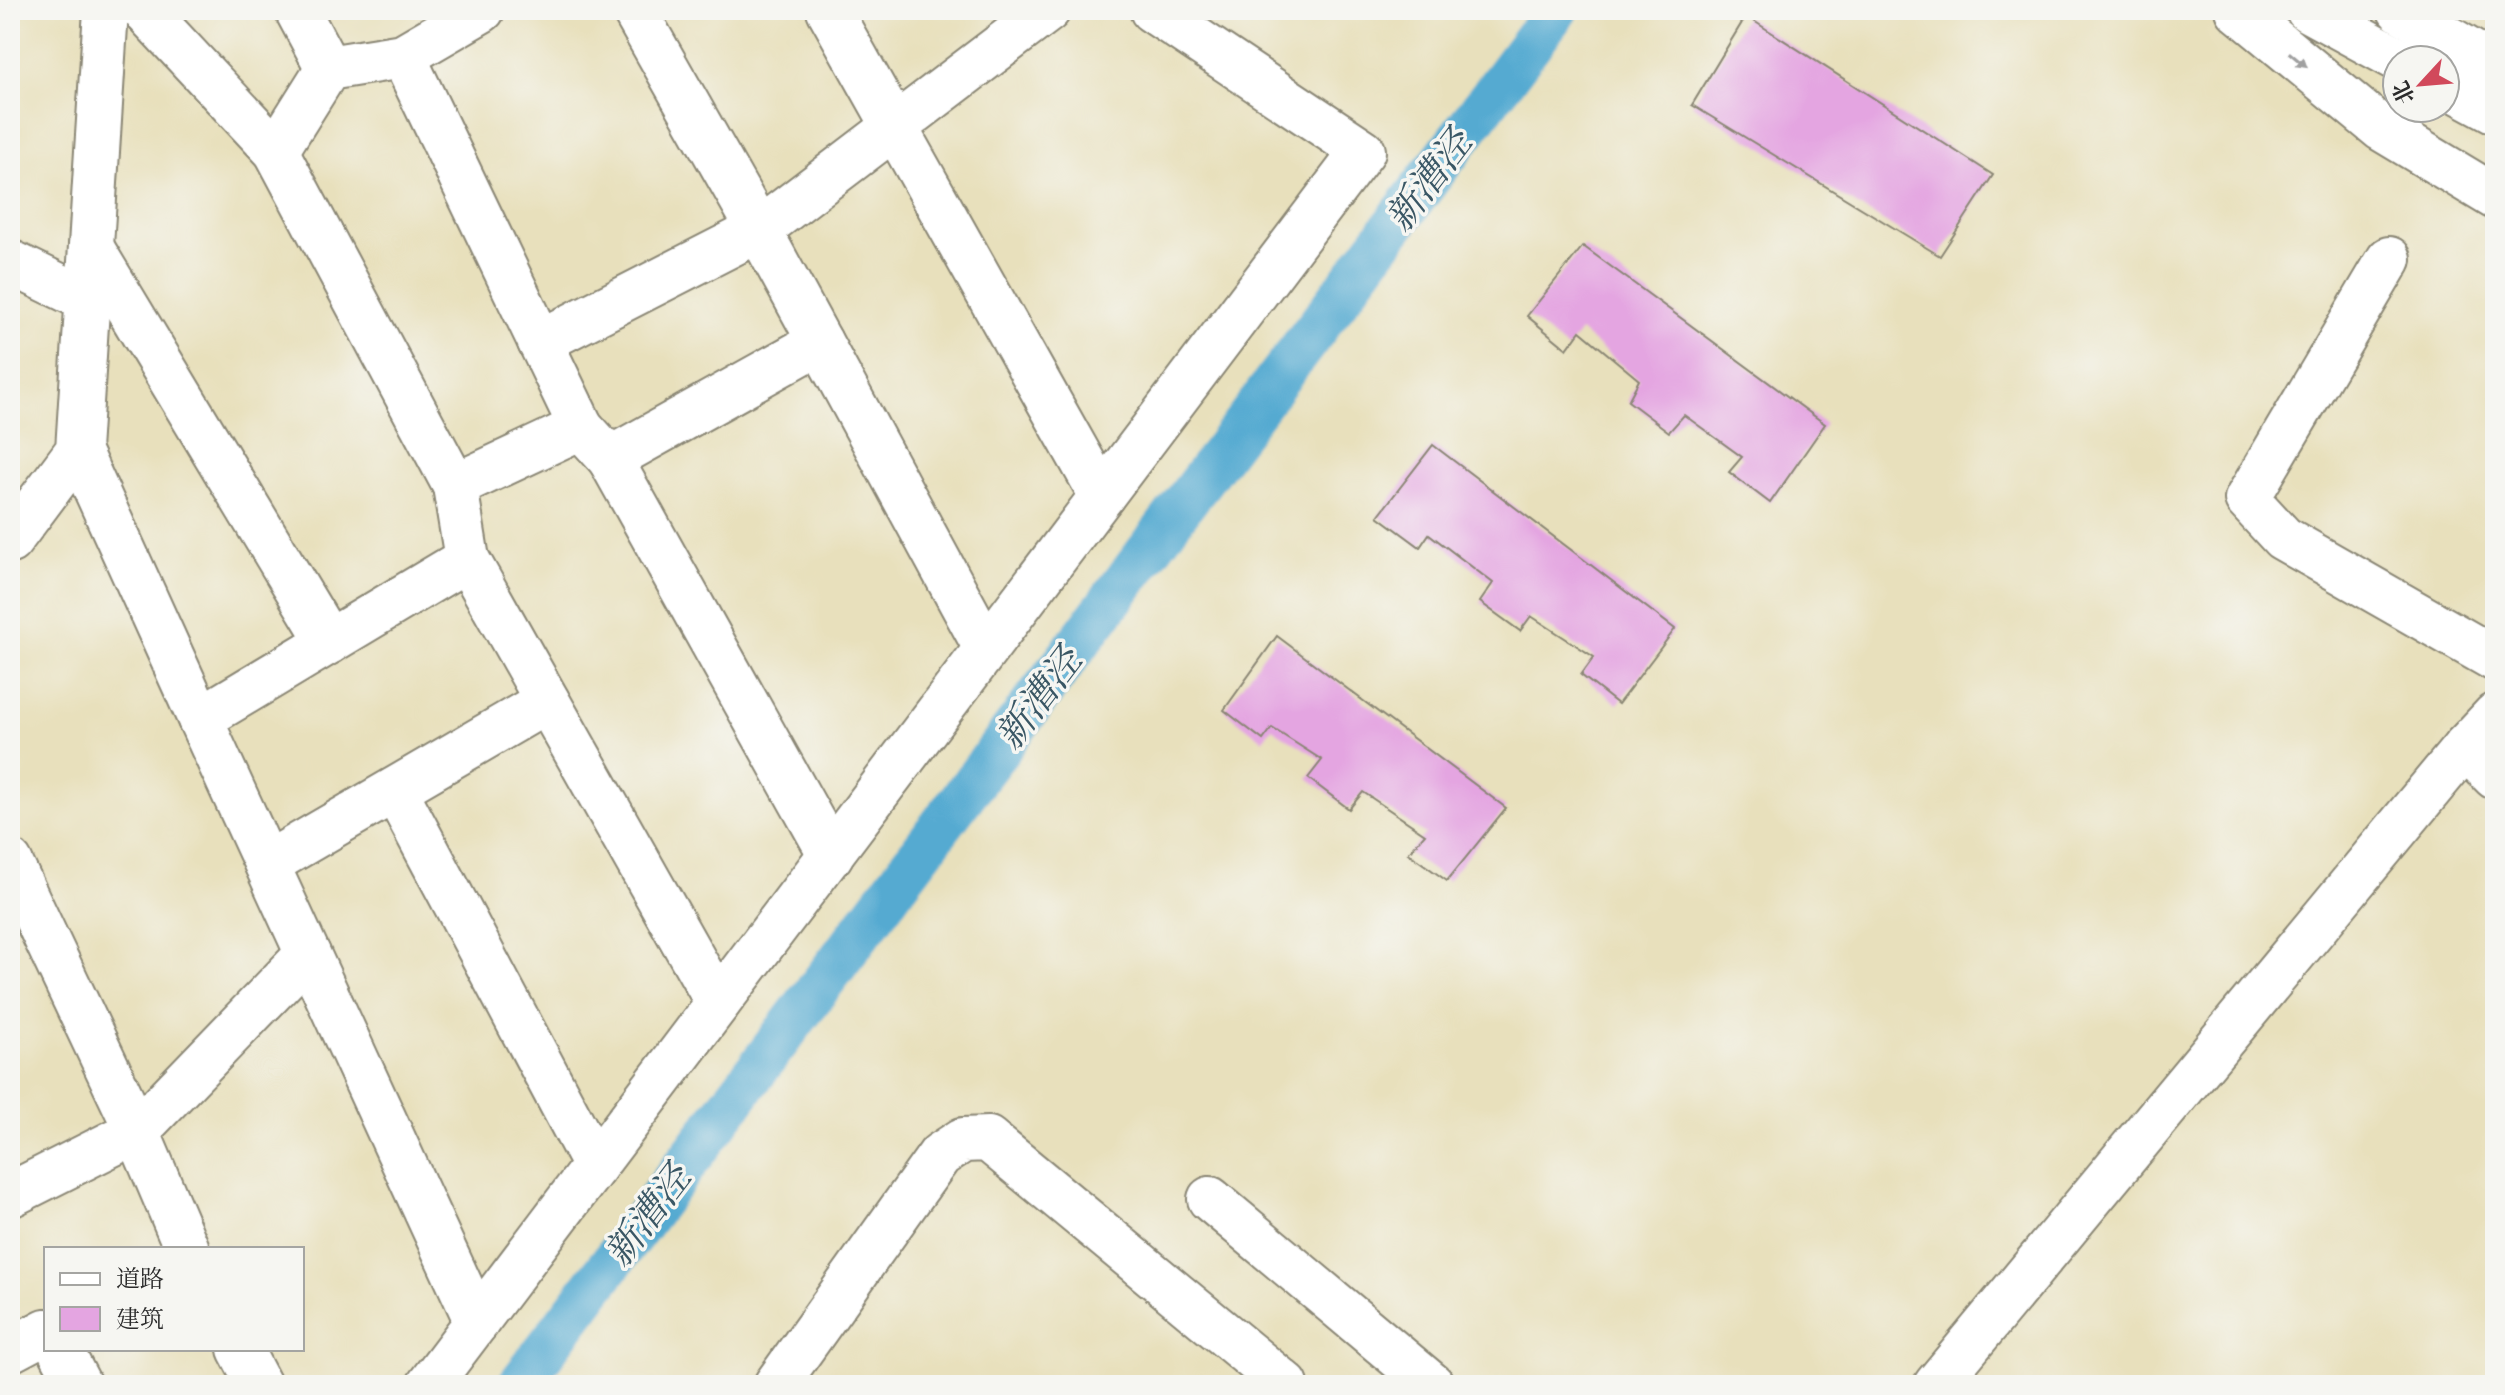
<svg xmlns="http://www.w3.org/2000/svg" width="2505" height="1395" viewBox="0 0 2505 1395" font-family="'EB Garamond','Noto Serif SC',serif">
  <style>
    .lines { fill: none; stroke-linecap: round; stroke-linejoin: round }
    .canal { stroke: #55aad1; stroke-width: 44 }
    .building { fill: #e4a5e1 }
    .minor-casing { stroke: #8a8674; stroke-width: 48 }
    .major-casing { stroke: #8a8674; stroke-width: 48 }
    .minor { stroke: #fff; stroke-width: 44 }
    .major { stroke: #fff; stroke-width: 44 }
    .oneway { fill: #a0a0a0 }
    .labels { text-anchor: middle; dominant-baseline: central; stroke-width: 7; stroke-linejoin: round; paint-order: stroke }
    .water-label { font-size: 38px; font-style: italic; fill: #3a5765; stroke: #f6f6f2 }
  </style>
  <rect width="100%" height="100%" fill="#f6f6f2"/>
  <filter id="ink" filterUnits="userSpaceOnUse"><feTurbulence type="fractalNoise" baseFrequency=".0125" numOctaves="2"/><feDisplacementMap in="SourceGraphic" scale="16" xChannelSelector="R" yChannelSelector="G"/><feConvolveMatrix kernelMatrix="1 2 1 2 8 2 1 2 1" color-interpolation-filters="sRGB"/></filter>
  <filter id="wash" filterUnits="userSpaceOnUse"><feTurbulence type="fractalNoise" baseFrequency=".006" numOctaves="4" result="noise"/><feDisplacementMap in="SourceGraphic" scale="32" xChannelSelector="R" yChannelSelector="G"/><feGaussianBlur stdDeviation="1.8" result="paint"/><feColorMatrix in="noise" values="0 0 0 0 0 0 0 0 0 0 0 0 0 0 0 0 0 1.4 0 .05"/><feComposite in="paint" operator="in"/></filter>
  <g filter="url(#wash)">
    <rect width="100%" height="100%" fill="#e8e0bc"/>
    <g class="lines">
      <path class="canal" d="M 519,1385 L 1556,10"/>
    </g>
    <g id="blocks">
      <g class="building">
        <path d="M 1746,16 L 1993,175 L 1940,256 L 1692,105 Z"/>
        <path d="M 1583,246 L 1825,424 L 1770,503 L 1729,472 L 1742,457 L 1684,415 L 1669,432 L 1628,401 L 1639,380 L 1580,331 L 1567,349 L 1527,316 Z"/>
        <path d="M 1433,445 L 1675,629 L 1618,704 L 1581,675 L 1594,657 L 1531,616 L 1520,631 L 1480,602 L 1493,583 L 1429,534 L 1420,547 L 1378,516 Z"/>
        <path d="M 1277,636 L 1506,808 L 1447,881 L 1408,853 L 1425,834 L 1363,792 L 1349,809 L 1308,778 L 1322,760 L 1272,728 L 1263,740 L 1224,710 Z"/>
      </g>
    </g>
  </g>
  <g filter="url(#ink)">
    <use href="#blocks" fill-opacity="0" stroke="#8a8674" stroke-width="2"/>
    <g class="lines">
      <g class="minor-casing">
        <g id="minor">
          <path d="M 144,10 L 276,151 L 455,486"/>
          <path d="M 297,10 L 328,68"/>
          <path d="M 829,10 L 1102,496"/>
          <path d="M 403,56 L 581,427"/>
          <path d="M 276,151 L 328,68 L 403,56 L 482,10"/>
          <path d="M 91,247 L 329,642"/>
          <path d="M 2389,259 L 2247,499 L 2283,538 L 2495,659"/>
          <path d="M 10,262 L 88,300"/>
          <path d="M 540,342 L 759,230 L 634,10"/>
          <path d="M 820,342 L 986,648"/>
          <path d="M 78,450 L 200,719 L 467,559 L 455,486 L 581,427 L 610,459 L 820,342 L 759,230 L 1048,10"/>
          <path d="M 610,459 L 831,855"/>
          <path d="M 10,541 L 78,450 L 106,10"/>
          <path d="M 467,559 L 718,1003"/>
          <path d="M 200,719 L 477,1322"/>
          <path d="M 2465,747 L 2495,777"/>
          <path d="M 395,790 L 595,1166"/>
          <path d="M 10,862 L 137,1131 L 10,1195"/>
          <path d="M 267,864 L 547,701"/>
          <path d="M 1210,1199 L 1432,1385"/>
          <path d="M 187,1249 L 137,1131 L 308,954"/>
          <path d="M 60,1349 L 79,1385"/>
          <path d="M 240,1349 L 259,1385"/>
          <path d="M 10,1350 L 46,1331"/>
          <path d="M 429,1385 L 1363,151 L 1152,10"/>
          <path d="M 776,1385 L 940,1155 L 963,1140 L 988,1139 L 1286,1385"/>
          <path d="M 1936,1385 L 2465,747 L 2495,715"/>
        </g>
      </g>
      <g class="major-casing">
        <g id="major">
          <path d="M 2238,10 L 2382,129 L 2495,197"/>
          <path d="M 2308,10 L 2400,60"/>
          <path d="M 2400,10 L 2495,66"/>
          <path d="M 2445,84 L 2495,111"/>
        </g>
      </g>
      <use href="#minor" class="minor"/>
      <use href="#major" class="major"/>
    </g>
    <defs><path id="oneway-solid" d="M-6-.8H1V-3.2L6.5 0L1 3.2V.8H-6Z" transform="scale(2)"/></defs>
    <use class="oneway" href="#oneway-solid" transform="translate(2298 60) rotate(40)"/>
  </g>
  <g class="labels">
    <g class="water-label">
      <text transform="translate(1428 180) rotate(-53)">新漕泾</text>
      <text transform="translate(1038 698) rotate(-53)">新漕泾</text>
      <text transform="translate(647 1215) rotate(-53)">新漕泾</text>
    </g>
  </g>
  <rect width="2505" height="1395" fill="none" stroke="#f6f6f2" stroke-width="40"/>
  <rect x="44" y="1247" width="260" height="104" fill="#f6f6f2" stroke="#a5a5a2" stroke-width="2"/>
  <rect x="60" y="1273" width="40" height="12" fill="#ffffff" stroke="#a5a5a2" stroke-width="2"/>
  <text x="116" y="1287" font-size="24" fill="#2b2b2b">道路</text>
  <rect x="60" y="1307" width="40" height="24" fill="#e4a5e1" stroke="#a5a5a2" stroke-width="2"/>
  <text x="116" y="1327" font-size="24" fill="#2b2b2b">建筑</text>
  <g transform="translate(2421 84) rotate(244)"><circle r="38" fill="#f6f6f2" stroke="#a5a5a2" stroke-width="2"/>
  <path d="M0-6L14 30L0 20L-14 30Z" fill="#d1495b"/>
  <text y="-12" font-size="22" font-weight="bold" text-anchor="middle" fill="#2b2b2b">北</text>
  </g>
</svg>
